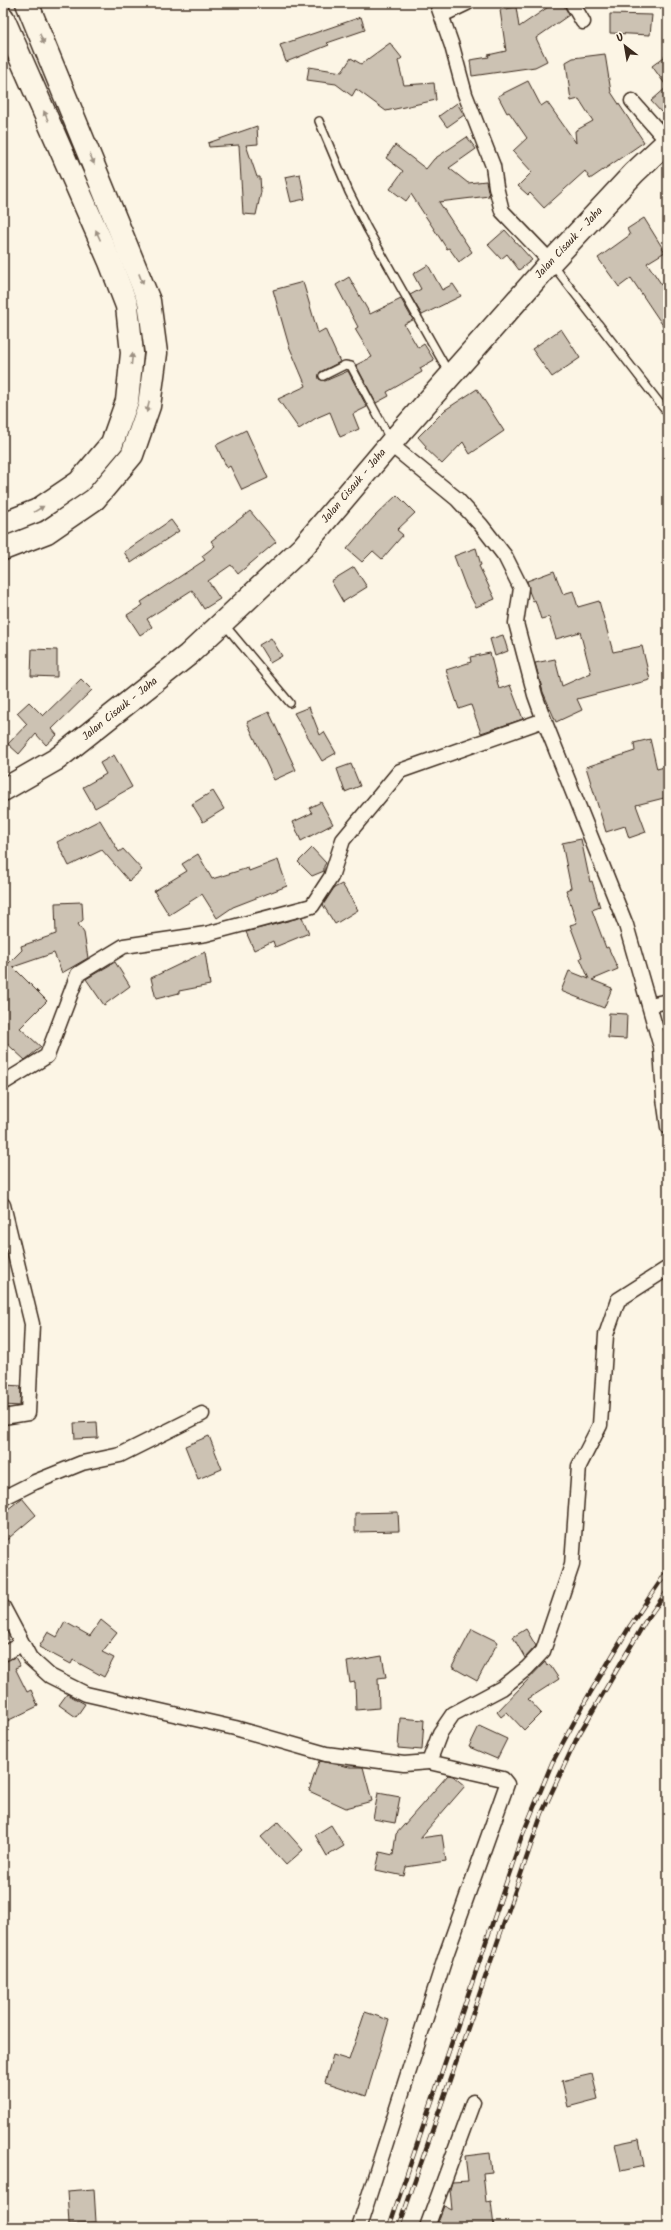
<svg xmlns="http://www.w3.org/2000/svg" width="671" height="2230" viewBox="0 0 671 2230" font-family="Kalam,sans-serif">
  <style>
    .building { fill: #ccc2b3; stroke: #3b2a1e }
    .lines { fill: none; stroke-linecap: round; stroke-linejoin: round }
    .service-casing { stroke: #3b2a1e; stroke-width: 10 }
    .minor-casing { stroke: #3b2a1e; stroke-width: 17 }
    .primary-casing { stroke: #3b2a1e; stroke-width: 25 }
    .motorway-casing { stroke: #3b2a1e; stroke-width: 25 }
    .service { stroke: #fcf5e5; stroke-width: 7 }
    .minor { stroke: #fcf5e5; stroke-width: 14 }
    .primary { stroke: #fcf5e5; stroke-width: 22 }
    .motorway { stroke: #fcf5e5; stroke-width: 22 }
    .rail-casing { stroke: #3b2a1e; stroke-width: 4.5 }
    .rail { stroke: #fcf5e5; stroke-width: 3; stroke-dasharray: 9; stroke-linecap: butt }
    .oneway { fill: #9c9082 }
    .labels { text-anchor: middle; dominant-baseline: central; stroke-width: 3.5; stroke-linejoin: round; paint-order: stroke }
    .street-label { font-size: 11px; fill: #3b2a1e; stroke: #fcf5e5 }
  </style>
  <rect width="100%" height="100%" fill="#fcf5e5"/>
  <filter id="ink" filterUnits="userSpaceOnUse"><feTurbulence type="fractalNoise" baseFrequency=".025" numOctaves="2"/><feDisplacementMap in="SourceGraphic" scale="8" xChannelSelector="R" yChannelSelector="G"/><feConvolveMatrix kernelMatrix="1 2 1 2 8 2 1 2 1" color-interpolation-filters="sRGB"/></filter>
  <g filter="url(#ink)">
    <g class="building">
      <path d="M 554,3 L 563,3 L 569,15 L 536,38 L 547,61 L 535,67 L 472,76 L 470,60 L 489,57 L 488,55 L 506,51 L 500,10 L 516,7 L 519,27 Z"/>
      <path d="M 610,14 L 652,15 L 650,35 L 610,33 Z"/>
      <path d="M 361,17 L 365,30 L 327,43 L 329,45 L 286,62 L 280,45 Z"/>
      <path d="M 390,43 L 402,58 L 398,61 L 404,85 L 434,83 L 436,100 L 386,111 L 356,89 L 352,96 L 336,84 L 307,80 L 309,67 L 342,72 L 351,58 L 361,64 Z"/>
      <path d="M 605,54 L 611,92 L 644,142 L 590,179 L 585,171 L 544,208 L 530,193 L 528,195 L 518,186 L 532,172 L 513,151 L 527,138 L 509,112 L 507,113 L 498,96 L 528,81 L 541,106 L 547,102 L 576,143 L 575,131 L 593,121 L 579,99 L 571,101 L 566,62 L 573,58 Z"/>
      <path d="M 668,54 L 668,105 L 661,112 L 651,101 L 667,87 L 652,66 Z"/>
      <path d="M 457,103 L 464,115 L 447,127 L 439,116 Z"/>
      <path d="M 257,126 L 258,144 L 246,145 L 257,177 L 260,177 L 261,192 L 256,215 L 243,214 L 239,145 L 209,147 L 208,143 Z"/>
      <path d="M 467,137 L 476,149 L 449,168 L 468,183 L 486,181 L 489,196 L 439,202 L 472,252 L 459,262 L 449,248 L 447,249 L 411,194 L 406,201 L 390,189 L 403,171 L 386,158 L 395,145 L 426,169 L 434,159 Z"/>
      <path d="M 300,174 L 305,199 L 291,202 L 285,177 Z"/>
      <path d="M 644,218 L 665,252 L 647,263 L 668,294 L 668,333 L 631,278 L 619,287 L 598,258 L 630,235 L 627,229 Z"/>
      <path d="M 505,230 L 532,260 L 519,270 L 507,254 L 501,259 L 488,245 Z"/>
      <path d="M 428,265 L 442,290 L 453,284 L 461,296 L 422,315 L 410,295 L 421,289 L 413,274 Z"/>
      <path d="M 349,277 L 370,314 L 401,299 L 413,320 L 404,324 L 418,348 L 424,344 L 434,360 L 420,368 L 422,372 L 387,392 L 389,396 L 376,403 L 356,365 L 372,357 L 355,329 L 358,327 L 336,285 Z"/>
      <path d="M 303,282 L 318,333 L 325,329 L 340,362 L 320,372 L 319,379 L 325,381 L 348,371 L 367,407 L 353,414 L 359,429 L 340,437 L 330,412 L 316,418 L 299,429 L 278,399 L 306,386 L 289,346 L 273,290 Z"/>
      <path d="M 561,329 L 580,358 L 552,377 L 532,349 Z"/>
      <path d="M 477,389 L 504,431 L 470,454 L 463,442 L 442,464 L 425,448 L 426,446 L 418,437 L 445,410 Z"/>
      <path d="M 246,430 L 268,478 L 242,490 L 230,466 L 227,468 L 216,445 Z"/>
      <path d="M 397,495 L 415,513 L 397,530 L 403,535 L 382,559 L 373,551 L 362,562 L 347,549 L 374,517 Z"/>
      <path d="M 250,511 L 276,542 L 238,574 L 231,565 L 208,581 L 220,599 L 204,609 L 192,590 L 147,619 L 152,627 L 140,635 L 127,615 L 143,605 L 141,602 L 205,560 L 202,556 L 215,546 L 211,541 Z"/>
      <path d="M 171,520 L 179,531 L 131,563 L 124,552 Z"/>
      <path d="M 476,548 L 481,565 L 479,566 L 495,599 L 476,607 L 466,588 L 454,556 Z"/>
      <path d="M 354,567 L 367,587 L 343,602 L 331,581 Z"/>
      <path d="M 554,571 L 563,594 L 573,591 L 578,607 L 599,601 L 613,652 L 642,646 L 650,680 L 577,699 L 582,710 L 556,722 L 543,692 L 535,663 L 555,659 L 562,686 L 591,673 L 580,632 L 556,639 L 549,617 L 541,619 L 535,600 L 533,601 L 529,591 L 527,581 Z"/>
      <path d="M 503,635 L 508,651 L 495,656 L 490,639 Z"/>
      <path d="M 271,638 L 282,656 L 270,663 L 259,645 Z"/>
      <path d="M 32,649 L 57,650 L 57,677 L 31,676 Z"/>
      <path d="M 490,653 L 499,689 L 510,685 L 523,719 L 481,733 L 471,705 L 459,709 L 446,670 L 471,662 L 470,657 Z"/>
      <path d="M 81,679 L 92,690 L 52,729 L 57,735 L 46,745 L 36,734 L 19,754 L 8,744 L 27,724 L 17,713 L 29,702 L 43,716 Z"/>
      <path d="M 309,707 L 320,735 L 324,732 L 336,753 L 322,761 L 294,713 Z"/>
      <path d="M 269,712 L 296,770 L 274,780 L 247,722 Z"/>
      <path d="M 650,739 L 657,769 L 668,766 L 668,797 L 636,805 L 646,832 L 629,838 L 625,826 L 606,832 L 586,767 L 635,751 L 634,743 Z"/>
      <path d="M 114,755 L 132,787 L 95,808 L 83,787 L 106,774 L 100,763 Z"/>
      <path d="M 351,764 L 360,786 L 345,792 L 337,769 Z"/>
      <path d="M 213,791 L 224,809 L 203,822 L 192,804 Z"/>
      <path d="M 321,802 L 333,824 L 301,841 L 293,822 L 312,813 L 309,808 Z"/>
      <path d="M 100,820 L 119,852 L 123,849 L 142,870 L 129,881 L 102,850 L 69,866 L 57,842 Z"/>
      <path d="M 581,839 L 590,882 L 592,881 L 600,907 L 592,910 L 606,948 L 608,947 L 618,969 L 592,980 L 612,988 L 604,1008 L 561,991 L 569,971 L 589,979 L 580,958 L 582,957 L 570,925 L 577,923 L 566,890 L 571,888 L 562,843 Z"/>
      <path d="M 312,848 L 326,863 L 324,866 L 324,871 L 312,876 L 298,862 Z"/>
      <path d="M 198,854 L 212,879 L 248,868 L 249,871 L 278,860 L 287,886 L 233,907 L 217,918 L 202,894 L 169,915 L 154,891 L 187,871 L 182,864 Z"/>
      <path d="M 342,884 L 358,910 L 335,924 L 323,905 L 334,888 Z"/>
      <path d="M 82,902 L 83,920 L 78,924 L 84,933 L 88,958 L 62,973 L 54,953 L 13,967 L 47,1001 L 20,1028 L 41,1047 L 25,1060 L 3,1040 L 3,957 L 9,963 L 22,950 L 21,946 L 56,934 L 55,903 Z"/>
      <path d="M 302,917 L 309,933 L 275,947 L 273,941 L 254,950 L 246,932 Z"/>
      <path d="M 205,952 L 210,985 L 179,991 L 179,993 L 156,999 L 151,978 Z"/>
      <path d="M 115,962 L 130,986 L 104,1005 L 86,979 Z"/>
      <path d="M 609,1013 L 627,1014 L 626,1039 L 608,1038 Z"/>
      <path d="M 5,1385 L 21,1386 L 20,1406 L 3,1405 Z"/>
      <path d="M 97,1422 L 98,1438 L 75,1439 L 74,1423 Z"/>
      <path d="M 209,1436 L 222,1469 L 198,1479 L 185,1446 Z"/>
      <path d="M 22,1498 L 36,1515 L 3,1543 L 3,1513 Z"/>
      <path d="M 398,1512 L 399,1531 L 355,1532 L 355,1513 Z"/>
      <path d="M 101,1620 L 117,1633 L 102,1652 L 114,1658 L 104,1677 L 73,1660 L 71,1664 L 39,1647 L 48,1632 L 57,1637 L 65,1622 L 90,1636 Z"/>
      <path d="M 472,1629 L 498,1642 L 477,1681 L 452,1667 Z"/>
      <path d="M 526,1629 L 536,1646 L 525,1658 L 513,1637 Z"/>
      <path d="M 382,1656 L 386,1677 L 378,1678 L 379,1708 L 356,1710 L 355,1682 L 350,1683 L 347,1662 Z"/>
      <path d="M 15,1657 L 20,1666 L 15,1668 L 27,1692 L 31,1690 L 38,1706 L 7,1721 L 3,1712 L 3,1662 Z"/>
      <path d="M 545,1662 L 547,1666 L 549,1664 L 559,1679 L 528,1699 L 541,1713 L 524,1730 L 507,1712 L 501,1717 L 497,1712 Z"/>
      <path d="M 67,1694 L 85,1704 L 76,1717 L 59,1705 Z"/>
      <path d="M 400,1718 L 424,1720 L 422,1750 L 398,1748 Z"/>
      <path d="M 479,1726 L 507,1739 L 497,1759 L 469,1747 Z"/>
      <path d="M 319,1761 L 350,1767 L 363,1767 L 372,1801 L 346,1808 L 309,1791 Z"/>
      <path d="M 448,1775 L 453,1776 L 465,1786 L 420,1838 L 442,1835 L 446,1861 L 406,1867 L 404,1876 L 376,1870 L 380,1852 L 393,1855 L 396,1834 Z"/>
      <path d="M 378,1793 L 400,1797 L 395,1823 L 373,1819 Z"/>
      <path d="M 278,1822 L 303,1850 L 286,1865 L 261,1837 Z"/>
      <path d="M 331,1825 L 344,1846 L 327,1856 L 315,1835 Z"/>
      <path d="M 365,2012 L 389,2020 L 366,2096 L 325,2082 L 333,2055 L 349,2060 Z"/>
      <path d="M 592,2074 L 598,2099 L 568,2107 L 562,2081 Z"/>
      <path d="M 639,2139 L 644,2166 L 621,2171 L 615,2144 Z"/>
      <path d="M 490,2153 L 492,2172 L 483,2173 L 486,2202 L 491,2201 L 494,2227 L 436,2227 L 444,2206 L 452,2210 L 450,2189 L 452,2182 L 468,2181 L 465,2156 Z"/>
      <path d="M 94,2189 L 96,2222 L 69,2224 L 67,2191 Z"/>
    </g>
    <g class="lines">
      <g class="service-casing">
        <g id="service">
          <path d="M 319,121 L 349,192 L 367,228 L 449,373"/>
          <path d="M 552,264 L 668,414"/>
          <path d="M 323,376 L 345,365 L 351,366 L 390,439"/>
          <path d="M 224,624 L 290,703"/>
        </g>
      </g>
      <g class="minor-casing">
        <g id="minor">
          <path d="M 437,3 L 452,46 L 465,94 L 493,166 L 496,187 L 502,211 L 551,262"/>
          <path d="M 572,3 L 583,22"/>
          <path d="M 442,15 L 467,3"/>
          <path d="M 632,101 L 667,141"/>
          <path d="M 390,444 L 457,499 L 481,525 L 505,556 L 521,588 L 516,623 L 535,695 L 544,720 L 626,925 L 661,1047 L 664,1098 L 668,1127"/>
          <path d="M 650,1005 L 668,1001"/>
          <path d="M 3,1083 L 47,1056 L 78,974 L 124,946 L 206,934 L 312,906 L 331,877 L 343,840 L 400,771 L 544,720"/>
          <path d="M 3,1205 L 32,1324 L 28,1413 L 3,1417"/>
          <path d="M 3,1498 L 35,1482 L 82,1463 L 120,1455 L 202,1414"/>
          <path d="M 3,1607 L 30,1658 L 50,1676 L 86,1694 L 235,1728 L 326,1754 L 404,1764 L 429,1762 L 440,1733 L 453,1714 L 502,1688 L 527,1668 L 543,1651 L 572,1565 L 579,1466 L 600,1425 L 606,1335 L 618,1300 L 668,1268"/>
          <path d="M 3,1654 L 22,1644"/>
          <path d="M 359,2227 L 446,1955 L 507,1784 L 503,1779 L 494,1777 L 429,1762"/>
          <path d="M 427,2227 L 473,2102"/>
        </g>
      </g>
      <g class="primary-casing">
        <path id="primary" d="M 3,790 L 57,759 L 188,655 L 303,547 L 390,444 L 551,262 L 634,173 L 668,141"/>
      </g>
      <g class="motorway-casing">
        <g id="motorway">
          <path d="M 3,18 L 110,262 L 127,306 L 132,353 L 127,401 L 112,443 L 79,482 L 36,511 L 3,524"/>
          <path d="M 3,549 L 47,532 L 95,499 L 132,455 L 149,406 L 156,353 L 149,301 L 27,3"/>
        </g>
      </g>
      <use href="#service" class="service"/>
      <use href="#minor" class="minor"/>
      <use href="#primary" class="primary"/>
      <use href="#motorway" class="motorway"/>
      <g class="rail-casing">
        <g id="rail">
          <path d="M 389,2227 L 522,1836 L 552,1763 L 586,1700 L 630,1626 L 668,1570"/>
          <path d="M 399,2227 L 542,1813 L 578,1736 L 645,1622 L 668,1590"/>
        </g>
      </g>
      <use href="#rail" class="rail"/>
    </g>
    <defs><path id="oneway-solid" d="M-6-.8H1V-3.2L6.5 0L1 3.2V.8H-6Z"/></defs>
    <g class="oneway">
      <use href="#oneway-solid" transform="translate(42 39) rotate(67)"/>
      <use href="#oneway-solid" transform="translate(46 116) rotate(-114)"/>
      <use href="#oneway-solid" transform="translate(92 159) rotate(67)"/>
      <use href="#oneway-solid" transform="translate(98 235) rotate(-114)"/>
      <use href="#oneway-solid" transform="translate(141 279) rotate(69)"/>
      <use href="#oneway-solid" transform="translate(132 359) rotate(-84)"/>
      <use href="#oneway-solid" transform="translate(148 407) rotate(104)"/>
      <use href="#oneway-solid" transform="translate(39 509) rotate(-31)"/>
    </g>
  </g>
  <g class="labels">
    <g class="street-label">
      <text transform="translate(569 243) rotate(-47)">Jalan Cisauk - Jaha</text>
      <text transform="translate(354 486) rotate(-50)">Jalan Cisauk - Jaha</text>
      <text transform="translate(120 709) rotate(-39)">Jalan Cisauk - Jaha</text>
    </g>
  </g>
  <rect width="671" height="2230" fill="none" stroke="#fcf5e5" stroke-width="16"/>
  <rect x="8" y="8" width="655" height="2214" fill="none" stroke="#3b2a1e" stroke-width="1.5" filter="url(#ink)"/>
  <g transform="translate(625 46) rotate(329)" stroke="#fcf5e5" stroke-width="3" paint-order="stroke">
  <path d="M0-3L7 15L0 10L-7 15Z" fill="#3b2a1e"/>
  <text y="-6" font-size="11" font-weight="bold" text-anchor="middle" fill="#3b2a1e">U</text>
  </g>
</svg>
